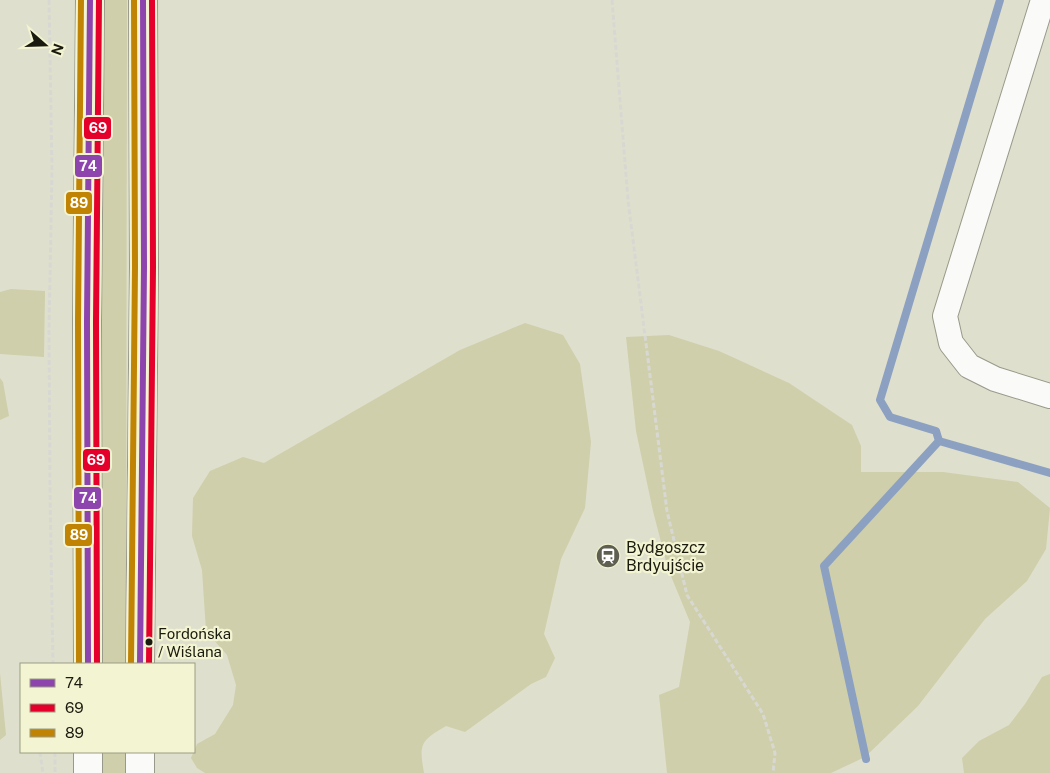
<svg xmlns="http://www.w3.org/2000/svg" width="1050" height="773" viewBox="0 0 1050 773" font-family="'Public Sans',sans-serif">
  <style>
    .green { fill: #cfcfab }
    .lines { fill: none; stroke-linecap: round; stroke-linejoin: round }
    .stream { stroke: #8ca1c1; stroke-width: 8 }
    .minor-casing { stroke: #99998b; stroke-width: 26 }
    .major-casing { stroke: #99998b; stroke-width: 30 }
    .path { stroke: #d8d8d3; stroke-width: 3; stroke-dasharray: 5 2.5; stroke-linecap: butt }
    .minor { stroke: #fafaf8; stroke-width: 24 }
    .major { stroke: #fafaf8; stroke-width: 28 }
    .bus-1-casing { stroke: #f3f4d2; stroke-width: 10 }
    .bus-2-casing { stroke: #f3f4d2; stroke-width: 10 }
    .bus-3-casing { stroke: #f3f4d2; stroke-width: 10 }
    .bus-1 { stroke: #8e44ad; stroke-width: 6 }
    .bus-2 { stroke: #e4002b; stroke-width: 6 }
    .bus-3 { stroke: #c08304; stroke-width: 6 }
    .bus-dot { fill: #1a1a0e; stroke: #f3f4d2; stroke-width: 2 }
    .labels { text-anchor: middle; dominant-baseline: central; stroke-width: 4.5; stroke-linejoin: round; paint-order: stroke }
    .bus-label { font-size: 15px; fill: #1a1a0e; stroke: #f3f4d2; text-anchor: start }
    .poi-label { font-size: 16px; fill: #1a1a0e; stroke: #f3f4d2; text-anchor: start }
    .line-badge { stroke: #f3f4d2; stroke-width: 2 }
    .badge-label { font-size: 14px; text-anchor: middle; font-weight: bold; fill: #fff }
  </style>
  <rect width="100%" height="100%" fill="#dfdfcd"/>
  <g class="green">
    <path d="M 100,0 L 127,0 L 126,664 L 99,664 Z"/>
    <path d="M 11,289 L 45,291 L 44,357 L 0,354 L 0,292 Z"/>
    <path d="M 525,323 L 563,335 L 580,364 L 591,442 L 585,508 L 561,559 L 544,634 L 555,658 L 546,677 L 531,684 L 465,732 L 446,726 C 420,741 419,744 424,773 L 205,773 L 197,768 L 191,758 L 197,744 L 215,734 L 233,705 L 236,685 L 227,655 L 206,631 L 202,570 L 192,536 L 193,498 L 210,471 L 243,457 L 264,463 L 460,350 Z"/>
    <path d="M 669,335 L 719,351 L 789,383 L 852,425 L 861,446 L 861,472 L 943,472 L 1018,482 L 1050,508 L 1046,549 L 1027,581 L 985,619 L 918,706 L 865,757 L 831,773 L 667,773 L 659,695 L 679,687 L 690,622 L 668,569 L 653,511 L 636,431 L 626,337 Z"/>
    <path d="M 0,378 L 3,382 L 9,416 L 0,420 Z"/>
    <path d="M 0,673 L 6,735 L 0,740 Z"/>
    <path d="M 1050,674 L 1050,773 L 964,773 L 962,758 L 979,741 L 1009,725 L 1025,704 L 1042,677 Z"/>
    <rect x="99" y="752" width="27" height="21"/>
  </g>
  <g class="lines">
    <g class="stream">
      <path d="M 939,441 L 1050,473"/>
      <path d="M 866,759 L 824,566 L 939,441 L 936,431 L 890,417 L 880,400 L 1000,0"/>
    </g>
    <g class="minor-casing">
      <path id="minor" d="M 1043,0 L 945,316 L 951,343 L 969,366 L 995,379 L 1050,396"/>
    </g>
    <g class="major-casing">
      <g id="major">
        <path d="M 88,664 L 87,322 L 90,0"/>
        <path d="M 140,664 L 144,267 L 143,0"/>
        <path d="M 88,752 L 88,773"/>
        <path d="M 140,752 L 140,773"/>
      </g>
    </g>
    <g class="path">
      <path d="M 49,0 L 52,170 L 49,329 L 50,491 L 53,664"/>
      <path d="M 612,0 L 628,200 L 667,511 L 687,595 L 763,714 L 775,753 L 773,773"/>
      <path d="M 40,752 L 43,773"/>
      <path d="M 55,752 L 55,773"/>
    </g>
    <use href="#minor" class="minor"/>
    <use href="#major" class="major"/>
    <g class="bus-1-casing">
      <g id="bus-1">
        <path d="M 88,664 L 87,322 L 90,0"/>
        <path d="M 140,664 L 144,267 L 143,0"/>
      </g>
    </g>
    <g class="bus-2-casing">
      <g id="bus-2">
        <path d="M 97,664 L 96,322 L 99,0"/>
        <path d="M 149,664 L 153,267 L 152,0"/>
      </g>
    </g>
    <g class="bus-3-casing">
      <g id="bus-3">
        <path d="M 79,664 L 78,322 L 81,0"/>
        <path d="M 131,664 L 135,267 L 134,0"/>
      </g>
    </g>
    <use href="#bus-1" class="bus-1"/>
    <use href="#bus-2" class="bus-2"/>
    <use href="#bus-3" class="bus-3"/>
  </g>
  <defs>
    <g id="station-disc" transform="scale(1.25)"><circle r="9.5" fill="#5f5f51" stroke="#f3f4d2"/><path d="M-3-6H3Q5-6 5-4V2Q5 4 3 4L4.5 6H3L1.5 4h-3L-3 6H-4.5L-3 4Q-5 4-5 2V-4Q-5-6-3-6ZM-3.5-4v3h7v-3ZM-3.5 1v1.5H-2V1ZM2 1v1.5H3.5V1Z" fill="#fff"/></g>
  </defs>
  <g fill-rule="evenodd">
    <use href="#station-disc" x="608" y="556"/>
  </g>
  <circle class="bus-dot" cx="149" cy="642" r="4.5"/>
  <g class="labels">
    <g class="bus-label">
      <text x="158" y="633">Fordońska<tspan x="158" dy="18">/ Wiślana</tspan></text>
    </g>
    <g class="poi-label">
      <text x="626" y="547">Bydgoszcz<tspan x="626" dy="18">Brdyujście</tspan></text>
    </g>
  </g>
  <g class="line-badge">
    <rect x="83" y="116" width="29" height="24" rx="5" fill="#e4002b"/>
    <rect x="74" y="154" width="29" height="24" rx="5" fill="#8e44ad"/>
    <rect x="65" y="191" width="28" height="24" rx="5" fill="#c08304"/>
    <rect x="82" y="448" width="29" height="24" rx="5" fill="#e4002b"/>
    <rect x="73" y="486" width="29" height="24" rx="5" fill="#8e44ad"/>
    <rect x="64" y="523" width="29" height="24" rx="5" fill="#c08304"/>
  </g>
  <g class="badge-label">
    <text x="98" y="133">69</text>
    <text x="88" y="171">74</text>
    <text x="79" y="208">89</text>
    <text x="96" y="465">69</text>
    <text x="88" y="503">74</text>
    <text x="79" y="540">89</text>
  </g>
  <rect x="20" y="663" width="175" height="90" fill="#f3f4d2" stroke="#9c9d84"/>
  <rect x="30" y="679" width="25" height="8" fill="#8e44ad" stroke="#9c9d84"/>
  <text x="65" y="688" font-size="15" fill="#1a1a0e">74</text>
  <rect x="30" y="704" width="25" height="8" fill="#e4002b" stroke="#9c9d84"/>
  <text x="65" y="713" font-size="15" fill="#1a1a0e">69</text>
  <rect x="30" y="729" width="25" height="8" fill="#c08304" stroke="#9c9d84"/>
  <text x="65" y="738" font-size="15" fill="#1a1a0e">89</text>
  <g transform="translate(45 45) rotate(110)" stroke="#f3f4d2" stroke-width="4" paint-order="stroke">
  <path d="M0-4L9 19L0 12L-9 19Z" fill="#1a1a0e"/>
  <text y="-8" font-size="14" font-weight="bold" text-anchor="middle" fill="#1a1a0e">N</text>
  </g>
</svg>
